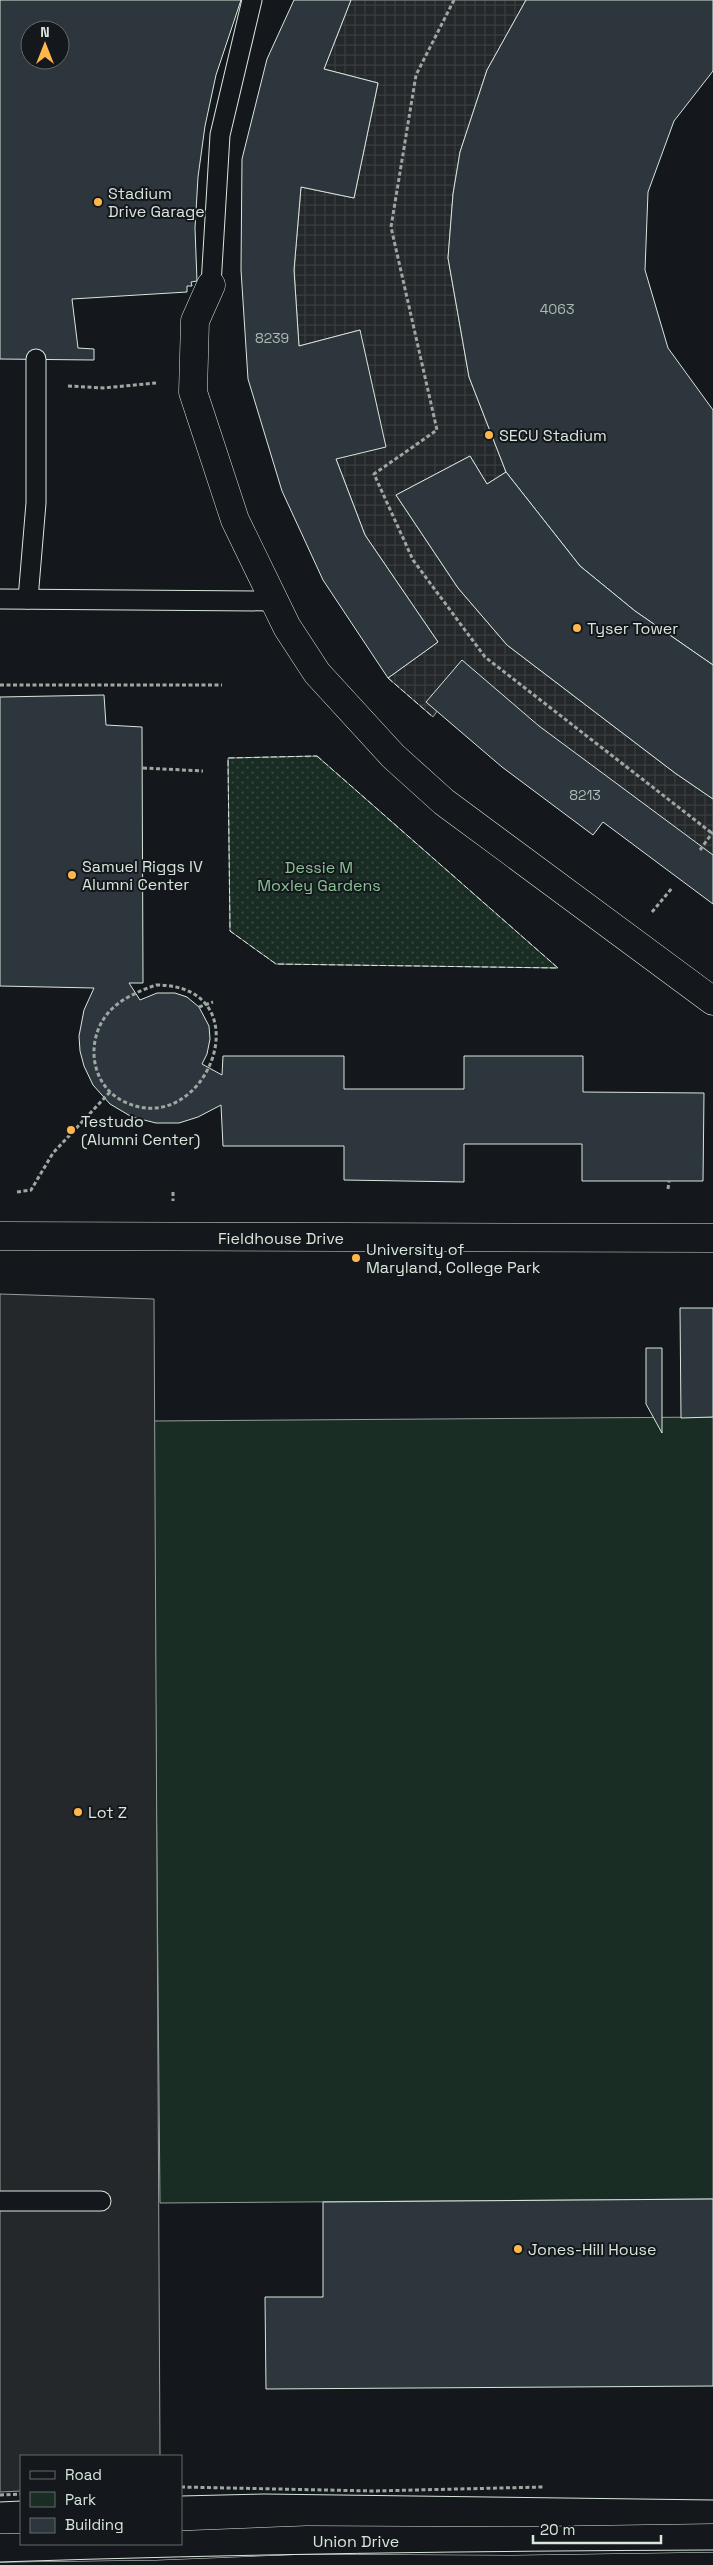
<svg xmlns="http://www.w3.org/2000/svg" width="713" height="2565" viewBox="0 0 713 2565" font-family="'Space Grotesk',sans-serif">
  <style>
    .green { fill: #1a2d24; stroke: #939e99 }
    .garden { fill: url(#garden-dots); stroke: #939e99 }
    .parking { fill: #24282b; stroke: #939e99 }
    .plaza { fill: url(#plaza-grid); stroke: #939e99 }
    .building { fill: #2c363c; stroke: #d8e6dc; fill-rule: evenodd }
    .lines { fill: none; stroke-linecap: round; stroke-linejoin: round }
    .service-casing { stroke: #d8e6dc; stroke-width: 21 }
    .minor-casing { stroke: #d8e6dc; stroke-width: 29 }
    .tertiary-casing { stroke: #d8e6dc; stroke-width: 29 }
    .path { stroke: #9da8a2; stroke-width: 3; stroke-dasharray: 4 2.5; stroke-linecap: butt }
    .service { stroke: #14181c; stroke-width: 19 }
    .minor { stroke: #14181c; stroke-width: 28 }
    .tertiary { stroke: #14181c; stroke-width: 28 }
    .tram { stroke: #d8e6dc; stroke-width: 1 }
    .fence { stroke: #d8e6dc; stroke-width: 1; stroke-dasharray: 6 2.5; stroke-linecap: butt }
    .poi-dot { fill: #ffb74d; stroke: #14181c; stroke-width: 2 }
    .labels { text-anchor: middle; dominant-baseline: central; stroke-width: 4; stroke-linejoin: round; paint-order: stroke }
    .number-label { font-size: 14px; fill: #adbab4 }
    .poi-label { font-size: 16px; fill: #d8e6dc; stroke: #14181c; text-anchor: start }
    .park-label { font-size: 16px; fill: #8ac095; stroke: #14181c }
    .street-label { font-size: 16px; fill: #d8e6dc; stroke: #14181c }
  </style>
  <defs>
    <pattern id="garden-dots" width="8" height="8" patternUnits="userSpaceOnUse" patternTransform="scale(1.25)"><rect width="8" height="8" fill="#1a2d24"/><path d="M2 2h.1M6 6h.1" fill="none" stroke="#3b4b43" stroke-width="1.8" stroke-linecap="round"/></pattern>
    <pattern id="plaza-grid" width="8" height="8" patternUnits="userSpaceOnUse" patternTransform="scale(1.25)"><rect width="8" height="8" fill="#24282b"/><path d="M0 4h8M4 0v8" fill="none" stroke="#393d3f"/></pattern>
  </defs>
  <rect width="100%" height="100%" fill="#14181c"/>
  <path class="green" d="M 713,1417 L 713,2199 L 160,2203 L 153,1421 Z"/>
  <path class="garden" d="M 317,756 L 558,968 L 276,964 L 230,931 L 228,758 Z"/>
  <path class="parking" d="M 0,1294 L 154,1299 L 160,2456 L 21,2456 L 21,2491 L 0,2492 Z"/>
  <path class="plaza" d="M 351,0 L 526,0 L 487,70 L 460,152 L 453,194 L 448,258 L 469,377 L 506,472 L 487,484 L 470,456 L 396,495 L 458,588 L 507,645 L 675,773 L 713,799 L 713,859 L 463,675 L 433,717 L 388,678 L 438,642 L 365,535 L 336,459 L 360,330 L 299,346 L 294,270 L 301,187 L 354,198 L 378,83 L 324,69 Z"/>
  <g class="building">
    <path d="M 0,0 L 241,0 L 216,75 L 205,126 L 198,177 L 195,228 L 197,281 L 191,282 L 192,286 L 187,286 L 187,292 L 72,299 L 78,348 L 94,349 L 94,360 L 0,359 ZM 30,30 L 60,30 L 60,60 L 30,60 Z"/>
    <path d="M 294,0 L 351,0 L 324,69 L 378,83 L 354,198 L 301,187 L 294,270 L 299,346 L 360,330 L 386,447 L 336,459 L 365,535 L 438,642 L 388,678 L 323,580 L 282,491 L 248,379 L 241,270 L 242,159 L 267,59 Z"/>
    <path d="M 526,0 L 713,0 L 713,71 L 674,121 L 648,192 L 645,270 L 668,348 L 713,410 L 713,665 L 635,611 L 580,566 L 506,472 L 469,377 L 448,258 L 453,194 L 460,152 L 487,70 Z"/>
    <path d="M 470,456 L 487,484 L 506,472 L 580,566 L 635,611 L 713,665 L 713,799 L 675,773 L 507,645 L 458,588 L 396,495 Z"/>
    <path d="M 462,660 L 539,726 L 713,855 L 713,904 L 603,822 L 593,835 L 502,767 L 426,702 Z"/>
    <path d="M 104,695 L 106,725 L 142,727 L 143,983 L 129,983 L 140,1000 L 157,993 L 175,993 L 187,997 L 199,1007 L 209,1026 L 210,1039 L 207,1054 L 202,1064 L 222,1075 L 223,1056 L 344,1056 L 344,1089 L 464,1089 L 464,1056 L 583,1056 L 583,1092 L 704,1093 L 703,1181 L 582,1181 L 582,1144 L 464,1144 L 464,1182 L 344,1180 L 344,1146 L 223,1146 L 221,1105 L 198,1117 L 179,1123 L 156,1123 L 132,1117 L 110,1104 L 93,1085 L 84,1066 L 80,1051 L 79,1036 L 84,1010 L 94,988 L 0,986 L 0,697 Z"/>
    <path d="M 680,1308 L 713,1308 L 713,1417 L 681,1418 Z"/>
    <path d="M 646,1348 L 662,1348 L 662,1433 L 646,1404 Z"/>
    <path d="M 713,2199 L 713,2386 L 266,2389 L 265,2297 L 323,2297 L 323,2202 Z"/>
  </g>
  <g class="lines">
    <g class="service-casing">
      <g id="service">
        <path d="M 211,285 L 220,135 L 252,0"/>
        <path d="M 0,599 L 273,601"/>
        <path d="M 28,599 L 36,503 L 36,359"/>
        <path d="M 0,2201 L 101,2201"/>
      </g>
    </g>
    <g class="minor-casing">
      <g id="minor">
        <path d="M 211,285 L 195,321 L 193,392 L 235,520 L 287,627 L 317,673 L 393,756 L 444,802 L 713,1001"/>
        <path d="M 0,1236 L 713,1238"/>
      </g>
    </g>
    <g class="tertiary-casing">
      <path id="tertiary" d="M 0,2548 L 155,2546 L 307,2540 L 513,2541 L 713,2538"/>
    </g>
    <g class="path">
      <path d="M 454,0 L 416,75 L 391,227 L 437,430 L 374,474 L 413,560 L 485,657 L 713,834"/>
      <path d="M 68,386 L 103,388 L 156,383"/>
      <path d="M 0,685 L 222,685"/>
      <path d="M 143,768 L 203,771"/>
      <path d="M 700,850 L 713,832"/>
      <path d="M 652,912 L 672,888"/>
      <path d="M 156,985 C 265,985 208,1138 127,1103 C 91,1088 84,1042 108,1013 C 120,999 139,991 156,985 Z"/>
      <path d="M 199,1007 L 213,1002"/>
      <path d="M 668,1189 L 669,1181"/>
      <path d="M 17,1192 L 31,1190 L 53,1153 L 110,1092"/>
      <path d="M 173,1192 L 173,1201"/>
      <path d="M 181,2487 L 373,2491 L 543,2487"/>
      <path d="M 0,2495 L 21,2494"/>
    </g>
    <use href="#service" class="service"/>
    <use href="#minor" class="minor"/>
    <use href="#tertiary" class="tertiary"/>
    <g class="tram">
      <path d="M 181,2496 L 264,2494 L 713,2500"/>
      <path d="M 0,2502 L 21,2501"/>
      <path d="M 0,2562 C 238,2554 475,2551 713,2550"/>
    </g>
    <g class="fence">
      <path d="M 388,678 L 433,717"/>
      <path d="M 317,756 L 558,968 L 276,964 L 230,931 L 228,758 Z"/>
    </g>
  </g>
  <g class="poi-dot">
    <circle cx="98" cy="202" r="5"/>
    <circle cx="489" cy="435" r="5"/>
    <circle cx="577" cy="628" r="5"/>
    <circle cx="72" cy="875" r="5"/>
    <circle cx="71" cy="1130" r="5"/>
    <circle cx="356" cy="1258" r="5"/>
    <circle cx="78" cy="1812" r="5"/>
    <circle cx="518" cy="2249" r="5"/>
  </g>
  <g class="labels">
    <g class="number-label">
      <text x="557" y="309">4063</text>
      <text x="272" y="338">8239</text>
      <text x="585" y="795">8213</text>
    </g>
    <g class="poi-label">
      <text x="108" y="193">Stadium<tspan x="108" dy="18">Drive Garage</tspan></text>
      <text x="499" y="435">SECU Stadium</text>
      <text x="587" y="628">Tyser Tower</text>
      <text x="82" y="866">Samuel Riggs IV<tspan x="82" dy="18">Alumni Center</tspan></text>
      <text x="81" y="1121">Testudo<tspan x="81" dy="18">(Alumni Center)</tspan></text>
      <text x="366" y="1249">University of<tspan x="366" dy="18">Maryland, College Park</tspan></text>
      <text x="88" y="1812">Lot Z</text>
      <text x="528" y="2249">Jones-Hill House</text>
    </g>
    <g class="park-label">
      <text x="319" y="867">Dessie M<tspan x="319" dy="18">Moxley Gardens</tspan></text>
    </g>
    <g class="street-label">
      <text x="281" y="1238">Fieldhouse Drive</text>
      <text x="356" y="2541">Union Drive</text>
    </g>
  </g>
  <rect x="20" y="2455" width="162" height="90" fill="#14181c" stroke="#626a69"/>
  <rect x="30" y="2471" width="25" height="8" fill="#14181c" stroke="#626a69"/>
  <text x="65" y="2480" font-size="15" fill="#d8e6dc">Road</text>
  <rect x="30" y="2492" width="25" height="15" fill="#1a2d24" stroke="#626a69"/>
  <text x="65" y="2505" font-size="15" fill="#d8e6dc">Park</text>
  <rect x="30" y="2518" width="25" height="15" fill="#2c363c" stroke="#626a69"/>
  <text x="65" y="2530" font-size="15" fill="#d8e6dc">Building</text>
  <g transform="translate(45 45)"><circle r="24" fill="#14181c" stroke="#626a69"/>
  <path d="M0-4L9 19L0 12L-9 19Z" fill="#ffb74d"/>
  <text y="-8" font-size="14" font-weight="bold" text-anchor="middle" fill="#d8e6dc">N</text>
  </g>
  <path d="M533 2535v8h128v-8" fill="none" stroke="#d8e6dc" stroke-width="2.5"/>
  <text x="540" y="2535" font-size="15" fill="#d8e6dc" stroke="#14181c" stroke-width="4" paint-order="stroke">20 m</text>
</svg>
